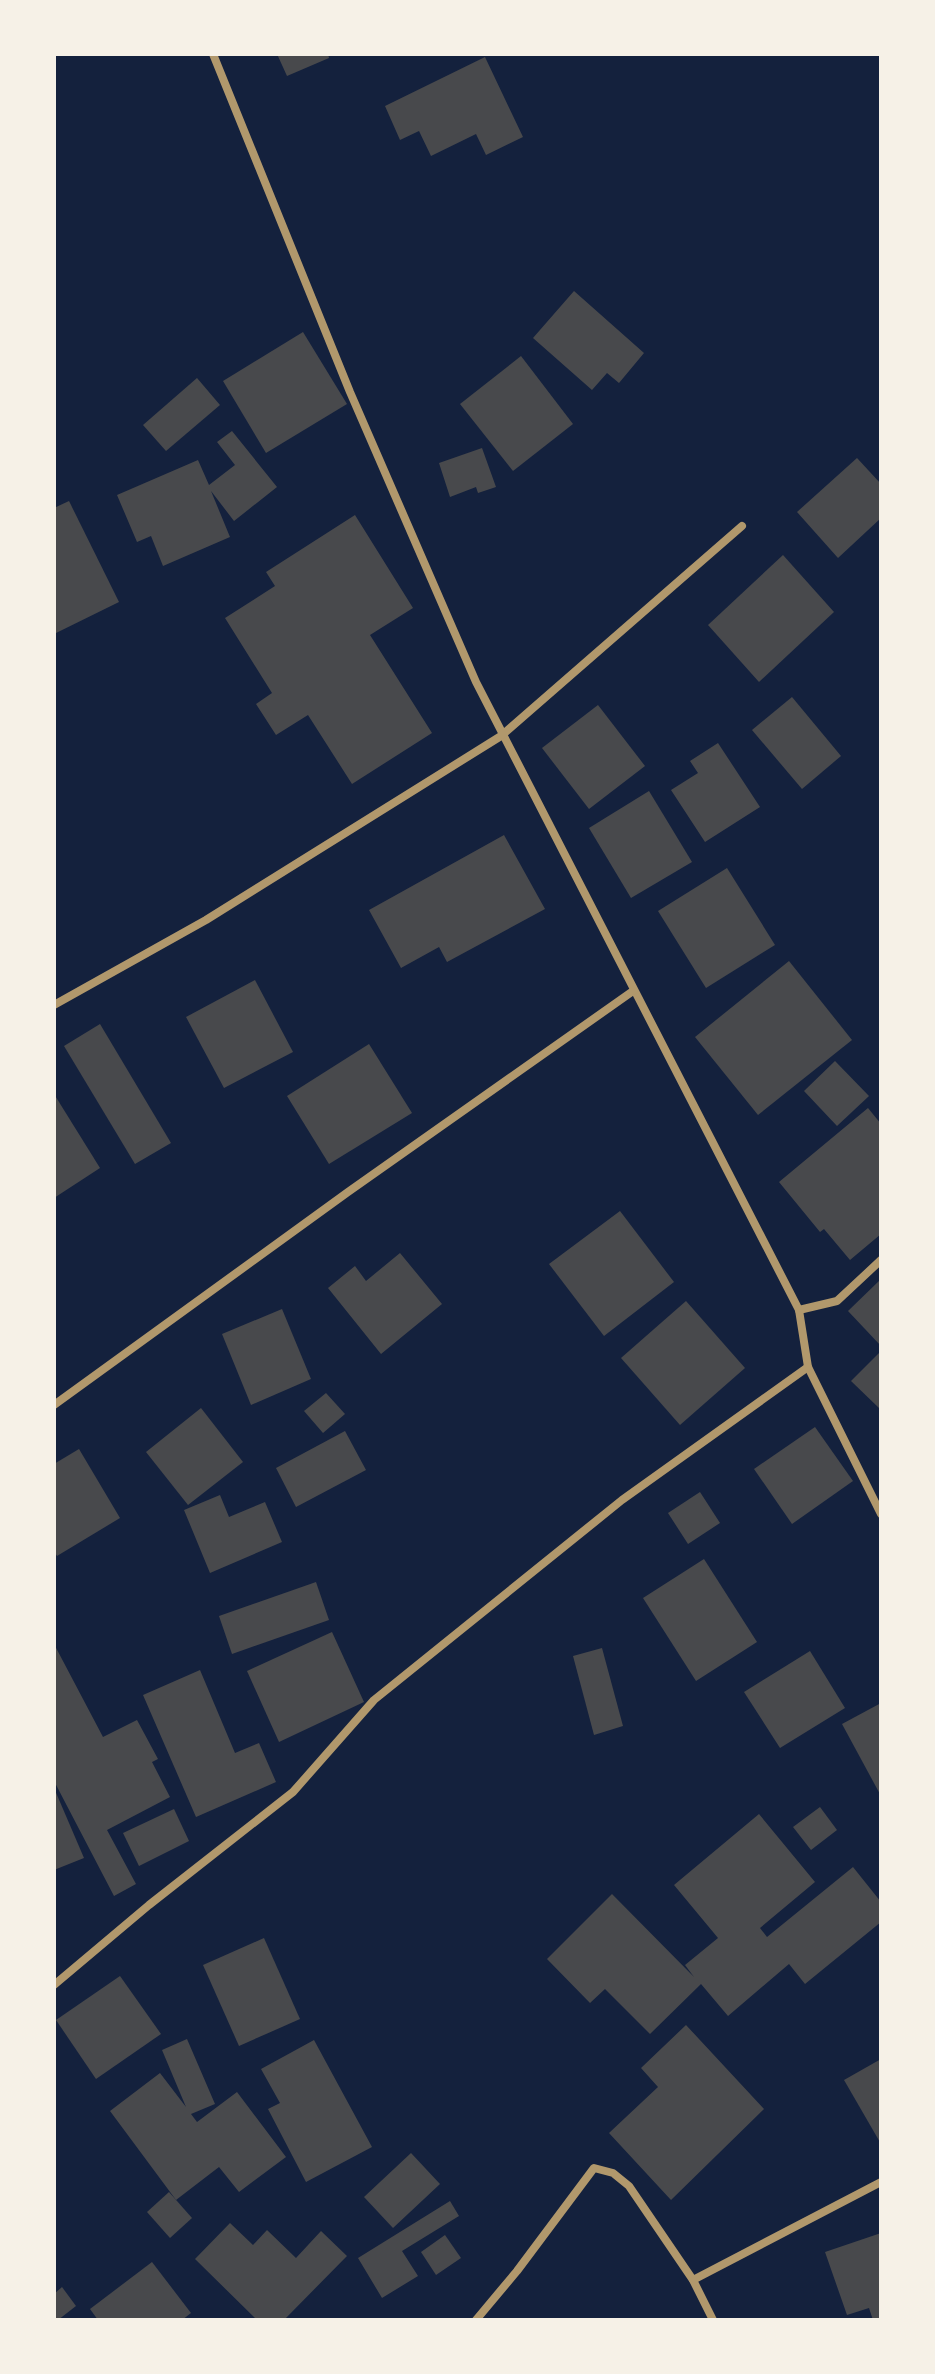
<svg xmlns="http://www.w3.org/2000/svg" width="935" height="2374" viewBox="0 0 935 2374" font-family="Literata,serif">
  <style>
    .building { fill: #48494c }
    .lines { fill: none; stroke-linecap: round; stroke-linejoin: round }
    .minor { stroke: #b1986c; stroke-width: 8 }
  </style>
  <rect width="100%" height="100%" fill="#14213d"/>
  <g class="building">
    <path d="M 277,54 L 328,54 L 329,58 L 287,76 Z"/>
    <path d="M 485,57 L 523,137 L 486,155 L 476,134 L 431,156 L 419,131 L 400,140 L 385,106 Z"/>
    <path d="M 574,291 L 644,353 L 619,383 L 607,373 L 592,390 L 533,338 Z"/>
    <path d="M 303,332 L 347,404 L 266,453 L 223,381 Z"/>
    <path d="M 521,356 L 573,424 L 513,471 L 460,404 Z"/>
    <path d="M 197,378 L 220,405 L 166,451 L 143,425 Z"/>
    <path d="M 232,431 L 277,487 L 234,521 L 211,491 L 230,537 L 163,566 L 151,536 L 137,542 L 117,495 L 198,460 L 209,485 L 235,465 L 217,442 Z"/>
    <path d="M 482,448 L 496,487 L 478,493 L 476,487 L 450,497 L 439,463 Z"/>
    <path d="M 857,458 L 881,484 L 881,518 L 838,558 L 797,512 Z"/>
    <path d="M 69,501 L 119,602 L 54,634 L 54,508 Z"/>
    <path d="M 355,515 L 413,608 L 370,635 L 432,733 L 352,784 L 308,715 L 276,735 L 256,704 L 272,693 L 225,618 L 275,586 L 266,572 Z"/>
    <path d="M 783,555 L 834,612 L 759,682 L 708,625 Z"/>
    <path d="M 792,697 L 841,756 L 802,789 L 752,730 Z"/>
    <path d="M 598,705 L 645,766 L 589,809 L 542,748 Z"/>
    <path d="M 718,743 L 760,807 L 705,842 L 671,790 L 698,773 L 690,761 Z"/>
    <path d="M 649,791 L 692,862 L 631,898 L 589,828 Z"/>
    <path d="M 504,835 L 545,909 L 447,962 L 439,947 L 401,968 L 369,910 Z"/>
    <path d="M 727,868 L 775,945 L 706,988 L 658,911 Z"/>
    <path d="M 789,961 L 852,1040 L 758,1115 L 695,1037 Z"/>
    <path d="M 255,980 L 293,1052 L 224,1088 L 186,1017 Z"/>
    <path d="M 100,1024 L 171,1143 L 135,1164 L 64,1046 Z"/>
    <path d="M 369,1044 L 412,1113 L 329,1164 L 287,1096 Z"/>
    <path d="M 835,1061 L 869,1096 L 837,1126 L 804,1091 Z"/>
    <path d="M 54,1094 L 100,1168 L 54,1198 Z"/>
    <path d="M 868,1108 L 881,1124 L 881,1234 L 850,1260 L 824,1229 L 820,1232 L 779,1182 Z"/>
    <path d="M 620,1211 L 674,1282 L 604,1336 L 549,1264 Z"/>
    <path d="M 400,1253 L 442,1304 L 381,1354 L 328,1288 L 355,1266 L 366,1281 Z"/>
    <path d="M 881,1279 L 881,1346 L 848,1311 Z"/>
    <path d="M 686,1301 L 745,1368 L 680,1425 L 621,1358 Z"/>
    <path d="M 282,1309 L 311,1379 L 251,1405 L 222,1334 Z"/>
    <path d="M 881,1351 L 881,1405 L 879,1408 L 851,1381 Z"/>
    <path d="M 326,1393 L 345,1414 L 323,1433 L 304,1411 Z"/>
    <path d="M 201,1408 L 243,1462 L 188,1505 L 146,1452 Z"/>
    <path d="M 815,1427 L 853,1481 L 792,1524 L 754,1469 Z"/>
    <path d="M 345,1431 L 366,1470 L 296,1507 L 276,1468 Z"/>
    <path d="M 79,1449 L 120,1518 L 57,1556 L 54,1551 L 54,1464 Z"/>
    <path d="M 700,1492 L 720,1523 L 688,1544 L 668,1513 Z"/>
    <path d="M 220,1495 L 229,1517 L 265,1502 L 282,1542 L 210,1573 L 184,1510 Z"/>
    <path d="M 704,1559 L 757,1642 L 696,1681 L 643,1598 Z"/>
    <path d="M 316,1582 L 329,1620 L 232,1654 L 219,1616 Z"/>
    <path d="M 332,1632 L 364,1702 L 279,1742 L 247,1671 Z"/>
    <path d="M 54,1644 L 103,1737 L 137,1720 L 158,1759 L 152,1762 L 170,1797 L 107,1830 L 136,1884 L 114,1896 L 54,1781 Z"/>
    <path d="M 602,1648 L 623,1726 L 594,1735 L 573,1656 Z"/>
    <path d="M 810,1651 L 845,1708 L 780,1748 L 744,1692 Z"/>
    <path d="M 200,1670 L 235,1753 L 259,1743 L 276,1782 L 196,1817 L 143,1695 Z"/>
    <path d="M 881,1703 L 881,1796 L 842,1724 Z"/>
    <path d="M 54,1788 L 84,1858 L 54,1870 Z"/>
    <path d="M 820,1807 L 837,1830 L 811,1850 L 793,1827 Z"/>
    <path d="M 174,1809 L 189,1841 L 139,1866 L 123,1833 Z"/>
    <path d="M 759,1814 L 815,1882 L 760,1928 L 767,1937 L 853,1867 L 881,1902 L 881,1922 L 805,1984 L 789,1964 L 728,2016 L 701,1984 L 650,2034 L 605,1989 L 590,2003 L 547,1959 L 612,1894 L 694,1977 L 685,1965 L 718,1938 L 674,1885 Z"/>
    <path d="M 264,1938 L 300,2019 L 239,2046 L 203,1965 Z"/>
    <path d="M 120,1976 L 161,2034 L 96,2079 L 56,2020 Z"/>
    <path d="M 686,2025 L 764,2109 L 671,2200 L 609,2133 L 658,2087 L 641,2068 Z"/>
    <path d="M 187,2039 L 215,2104 L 191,2114 L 197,2122 L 237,2092 L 286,2157 L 239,2192 L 219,2167 L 176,2200 L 110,2111 L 160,2073 L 186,2107 L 162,2050 Z"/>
    <path d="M 314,2040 L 372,2147 L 306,2182 L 268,2109 L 280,2103 L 261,2069 Z"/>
    <path d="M 881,2059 L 881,2144 L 844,2080 Z"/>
    <path d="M 411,2153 L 440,2184 L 393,2228 L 364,2197 Z"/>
    <path d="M 169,2192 L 192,2218 L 170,2238 L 147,2212 Z"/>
    <path d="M 450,2201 L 459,2216 L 402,2251 L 418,2276 L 382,2298 L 358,2258 Z"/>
    <path d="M 230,2223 L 253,2245 L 267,2230 L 296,2258 L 321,2231 L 347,2256 L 284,2320 L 257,2320 L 195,2259 Z"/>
    <path d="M 881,2233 L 881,2320 L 873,2320 L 869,2308 L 847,2315 L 825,2252 Z"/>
    <path d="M 445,2235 L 461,2258 L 436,2275 L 421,2252 Z"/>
    <path d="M 152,2262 L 191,2313 L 182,2320 L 98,2320 L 90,2309 Z"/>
    <path d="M 62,2287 L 76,2306 L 58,2320 L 54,2320 L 54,2294 Z"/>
  </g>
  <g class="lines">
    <g class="minor">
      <path d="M 213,54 L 350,392 L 476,682 L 799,1310 L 808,1367 L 881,1514"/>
      <path d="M 54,1005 L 206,920 L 501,736 L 742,526"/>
      <path d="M 799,1310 L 837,1301 L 881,1260"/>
      <path d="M 54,1405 L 348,1192 L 633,991"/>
      <path d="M 54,1985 L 149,1905 L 293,1792 L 374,1700 L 622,1500 L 808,1367"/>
      <path d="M 693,2280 L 881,2182"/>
      <path d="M 476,2320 L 517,2271 L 594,2168 L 613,2173 L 629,2186 L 693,2280 L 713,2320"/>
    </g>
  </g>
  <rect width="935" height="2374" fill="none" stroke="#f6f1e7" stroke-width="112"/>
</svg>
